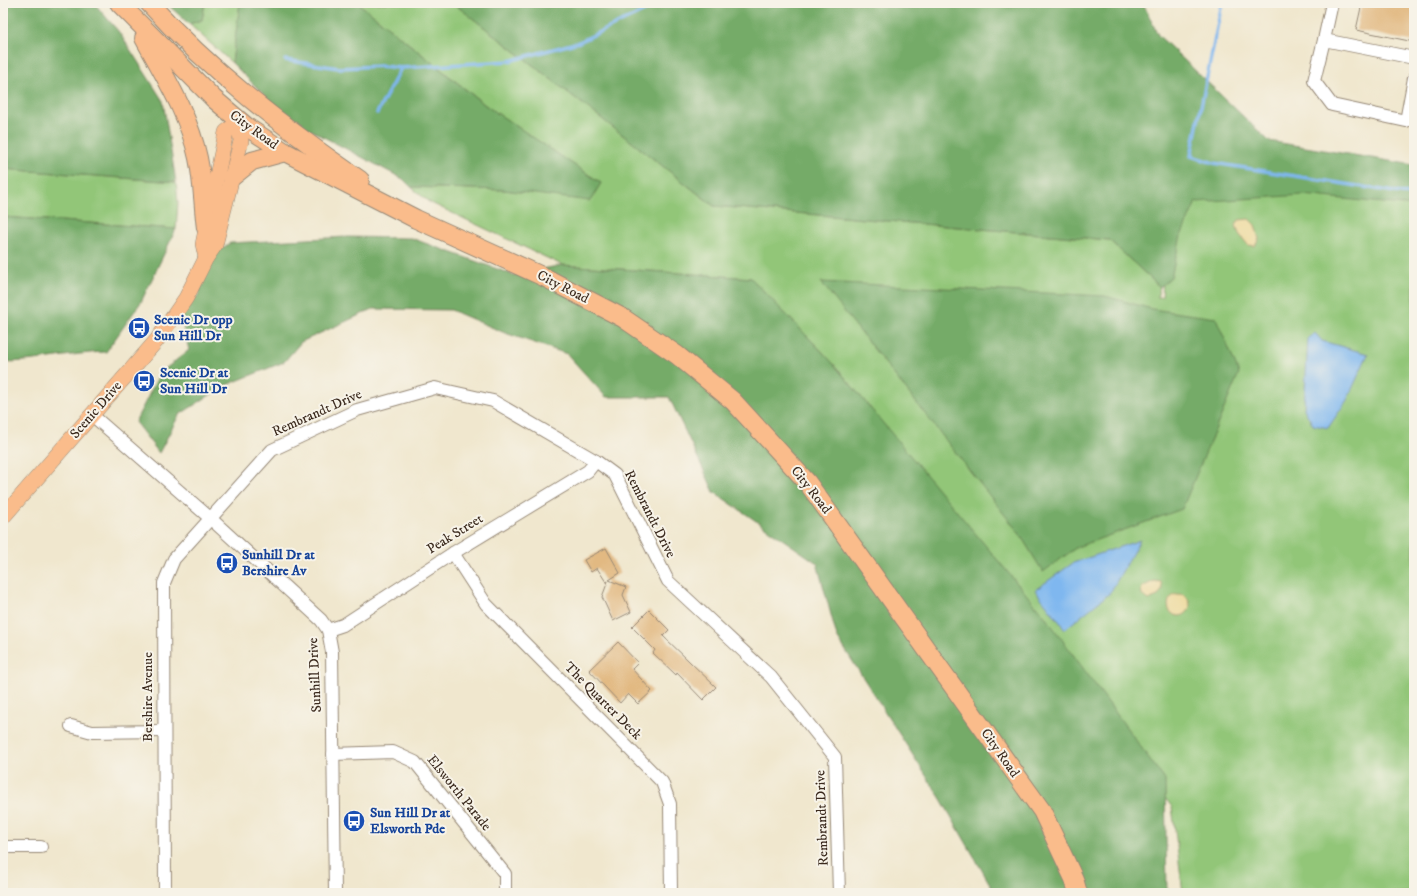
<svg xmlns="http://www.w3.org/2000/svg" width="1417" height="896" viewBox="0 0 1417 896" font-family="'IM FELL DW Pica',serif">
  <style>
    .green { fill: #92c678; stroke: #66784b }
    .forest { fill: #75ab68; stroke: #586a43 }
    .sand { fill: #eeda9e; stroke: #94825e }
    .water { fill: #7fb7ef; stroke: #5d7086 }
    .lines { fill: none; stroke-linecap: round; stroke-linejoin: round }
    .stream { stroke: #7fb7ef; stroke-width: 3.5 }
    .building { fill: #e2b982 }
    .minor-casing { stroke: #968876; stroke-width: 14 }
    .major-casing { stroke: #968876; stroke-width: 16 }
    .highway-casing { stroke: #968876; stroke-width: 20 }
    .minor { stroke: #fff; stroke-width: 12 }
    .major { stroke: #fabc8b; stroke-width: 15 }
    .highway { stroke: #fabc8b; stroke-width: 18 }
    .labels { text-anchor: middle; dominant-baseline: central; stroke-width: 4; stroke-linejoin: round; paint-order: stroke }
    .street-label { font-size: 14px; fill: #3b2a1e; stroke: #f7f3e8 }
    .transit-label { font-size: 14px; font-weight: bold; fill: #164399; stroke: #f7f3e8; text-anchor: start }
  </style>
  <rect width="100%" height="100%" fill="#f7f3e8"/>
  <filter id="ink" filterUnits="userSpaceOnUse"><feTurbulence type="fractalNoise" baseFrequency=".025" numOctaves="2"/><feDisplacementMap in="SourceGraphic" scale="8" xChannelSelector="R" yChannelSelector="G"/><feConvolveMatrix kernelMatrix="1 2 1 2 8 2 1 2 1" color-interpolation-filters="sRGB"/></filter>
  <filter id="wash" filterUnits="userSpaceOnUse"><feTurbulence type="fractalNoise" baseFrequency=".012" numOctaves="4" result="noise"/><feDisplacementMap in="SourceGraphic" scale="16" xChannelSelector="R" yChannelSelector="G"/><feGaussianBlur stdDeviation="0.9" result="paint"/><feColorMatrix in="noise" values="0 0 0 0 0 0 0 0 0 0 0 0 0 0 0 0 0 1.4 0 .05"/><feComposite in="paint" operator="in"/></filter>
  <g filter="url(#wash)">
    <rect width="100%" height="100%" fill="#f0e7ce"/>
    <g class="green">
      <path d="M 205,3 L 240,3 L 232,63 L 189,24 L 202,20 Z"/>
      <path d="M 358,3 L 453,3 L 714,206 L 1109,240 L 1160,287 L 1157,297 L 1162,297 L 1171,160 L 1414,176 L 1414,893 L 1183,893 L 1172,807 L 862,398 L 831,361 L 751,278 L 562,265 L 429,202 L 411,187 L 504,190 L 590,200 L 601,183 L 489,108 Z"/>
      <path d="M 3,169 L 176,182 L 178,202 L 176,229 L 3,217 Z"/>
    </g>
    <g class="forest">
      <path d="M 3,3 L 94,3 L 119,32 L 163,101 L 176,182 L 3,169 Z"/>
      <path d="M 166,3 L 205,3 L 202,20 L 189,24 Z"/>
      <path d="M 240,3 L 358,3 L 485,105 L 601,183 L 590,201 L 504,190 L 411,187 L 403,179 L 286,117 L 232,63 Z"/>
      <path d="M 453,3 L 1143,3 L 1158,35 L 1269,141 L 1414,165 L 1414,206 L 1303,195 L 1196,202 L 1181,236 L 1171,277 L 1160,287 L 1109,240 L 714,206 Z"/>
      <path d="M 3,217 L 176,229 L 141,302 L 106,352 C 71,353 38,362 3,362 Z"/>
      <path d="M 346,237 L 411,238 L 514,275 L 562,265 L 751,278 L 831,361 L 1047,619 L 1165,780 L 1167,893 L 995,893 L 941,799 L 837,637 L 817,563 L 714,492 L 669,397 L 606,397 L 567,354 L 505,333 L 451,310 L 373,309 L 301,342 L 284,362 L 224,386 L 179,415 L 159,453 L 135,422 L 160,373 L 189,350 L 180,314 L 198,295 L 213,255 L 230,243 Z"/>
      <path d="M 821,282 L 1105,296 L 1152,309 L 1216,318 L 1239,373 L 1182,509 L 1077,547 L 1043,572 L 1019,533 Z"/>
    </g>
    <g class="sand">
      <path d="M 1249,219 L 1255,225 L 1259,239 L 1255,246 L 1248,245 L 1239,234 L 1236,225 L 1239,220 Z"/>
      <path d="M 1154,581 L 1161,582 L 1162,590 L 1158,596 L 1148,600 C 1143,597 1140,593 1142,587 Z"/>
      <circle cx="1179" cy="605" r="11"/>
    </g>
    <g class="water">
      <path d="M 1315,333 L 1322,341 L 1368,354 L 1347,400 L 1328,428 L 1313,425 L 1304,409 L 1308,338 Z"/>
      <path d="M 1140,540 L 1110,593 L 1065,629 L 1035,590 L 1073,563 Z"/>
    </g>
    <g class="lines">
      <g class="stream">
        <path d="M 1222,3 L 1191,156 L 1214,163 L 1414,195"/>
        <path d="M 285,60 L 339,68 L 381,66 L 401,68"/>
        <path d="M 377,113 L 401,68 L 509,61 L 579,42 L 661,3"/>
      </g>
    </g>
    <g id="blocks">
      <g class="building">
        <path d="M 1362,3 L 1414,3 L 1414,42 L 1356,30 Z"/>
        <path d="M 606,548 L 620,573 L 609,580 L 626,587 L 623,595 L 631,612 L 613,621 L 602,597 L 608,581 L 606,582 L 597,568 L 591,572 L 584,560 Z"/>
        <path d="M 649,610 L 669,630 L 663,636 L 716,687 L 703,700 L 677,673 L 676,675 L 653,653 L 655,650 L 632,627 Z"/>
        <path d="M 618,642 L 638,663 L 632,669 L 652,691 L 638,704 L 628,694 L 620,703 L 589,670 Z"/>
      </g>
    </g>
  </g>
  <g filter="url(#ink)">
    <use href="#blocks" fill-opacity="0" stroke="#968876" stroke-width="1"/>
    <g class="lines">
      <g class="minor-casing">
        <g id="minor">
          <path d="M 1332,3 L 1324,40 L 1414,58"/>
          <path d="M 1324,40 L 1314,81 L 1332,105 L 1406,121 L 1414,78"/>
          <path d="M 92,415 L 210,518 L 321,620 L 328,630 L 332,652 L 335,893"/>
          <path d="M 453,553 L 486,604 L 662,782 L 670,804 L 671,893"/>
          <path d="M 328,630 L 343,625 L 453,553 L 588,471 L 596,461"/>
          <path d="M 71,726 L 92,732 L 163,731"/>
          <path d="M 333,754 L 393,752 L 415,762 L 505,874 L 505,893"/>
          <path d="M 3,847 L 41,847"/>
          <path d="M 165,893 L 164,583 L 174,559 L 272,450 L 357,410 L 435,388 L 493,401 L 596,461 L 615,475 L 668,581 L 771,677 L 835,757 L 839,893"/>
        </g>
      </g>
      <g class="major-casing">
        <g id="major">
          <path d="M 206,258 L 203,244 L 226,132 L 239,121"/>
          <path d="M 3,517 L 157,340 L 186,298 L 206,258 L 215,245 L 241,141 L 239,121"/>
        </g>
      </g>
      <g class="highway-casing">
        <g id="highway">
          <path d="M 119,3 L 214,99 L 247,127 L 285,152 L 416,219 L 544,277 L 623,318 L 677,355 L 733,401 L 807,482 L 1042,811 L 1074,879 L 1078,893"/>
          <path d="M 149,3 C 210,71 284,128 360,180"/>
          <path d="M 144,38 C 165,77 189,115 198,158 C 203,181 203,205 206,228"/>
          <path d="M 232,177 L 252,161 L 285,152"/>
        </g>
      </g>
      <use href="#minor" class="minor"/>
      <use href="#major" class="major"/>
      <use href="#highway" class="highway"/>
    </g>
  </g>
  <defs>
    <g id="bus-disc" transform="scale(1.15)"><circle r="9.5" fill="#1a4fb4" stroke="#f7f3e8"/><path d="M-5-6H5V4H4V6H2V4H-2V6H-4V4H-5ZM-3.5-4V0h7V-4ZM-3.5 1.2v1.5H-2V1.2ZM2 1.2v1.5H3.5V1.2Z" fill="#fff"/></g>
  </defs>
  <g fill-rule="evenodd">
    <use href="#bus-disc" x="139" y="328"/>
    <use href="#bus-disc" x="144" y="381"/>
    <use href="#bus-disc" x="227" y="563"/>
    <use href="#bus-disc" x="354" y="821"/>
  </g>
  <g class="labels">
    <g class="street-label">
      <text transform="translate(254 130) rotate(36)">City Road</text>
      <text transform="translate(563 287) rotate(27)">City Road</text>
      <text transform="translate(96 410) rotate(-49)">Scenic Drive</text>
      <text transform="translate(317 413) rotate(-24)">Rembrandt Drive</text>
      <text transform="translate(811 490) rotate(52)">City Road</text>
      <text transform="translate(650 514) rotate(63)">Rembrandt Drive</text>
      <text transform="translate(455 534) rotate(-32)">Peak Street</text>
      <text transform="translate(315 675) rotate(-93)">Sunhill Drive</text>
      <text transform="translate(148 697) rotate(-90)">Bershire Avenue</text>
      <text transform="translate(603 701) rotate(45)">The Quarter Deck</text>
      <text transform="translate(1000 753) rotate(55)">City Road</text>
      <text transform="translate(459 793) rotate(51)">Elsworth Parade</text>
      <text transform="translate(822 818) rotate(-92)">Rembrandt Drive</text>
    </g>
    <g class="transit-label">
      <text x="154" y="320">Scenic Dr opp<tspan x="154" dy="16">Sun Hill Dr</tspan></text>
      <text x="160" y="373">Scenic Dr at<tspan x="160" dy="16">Sun Hill Dr</tspan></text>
      <text x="242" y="555">Sunhill Dr at<tspan x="242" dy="16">Bershire Av</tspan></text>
      <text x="370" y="813">Sun Hill Dr at<tspan x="370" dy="16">Elsworth Pde</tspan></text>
    </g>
  </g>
  <rect width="1417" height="896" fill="none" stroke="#f7f3e8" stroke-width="16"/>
</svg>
